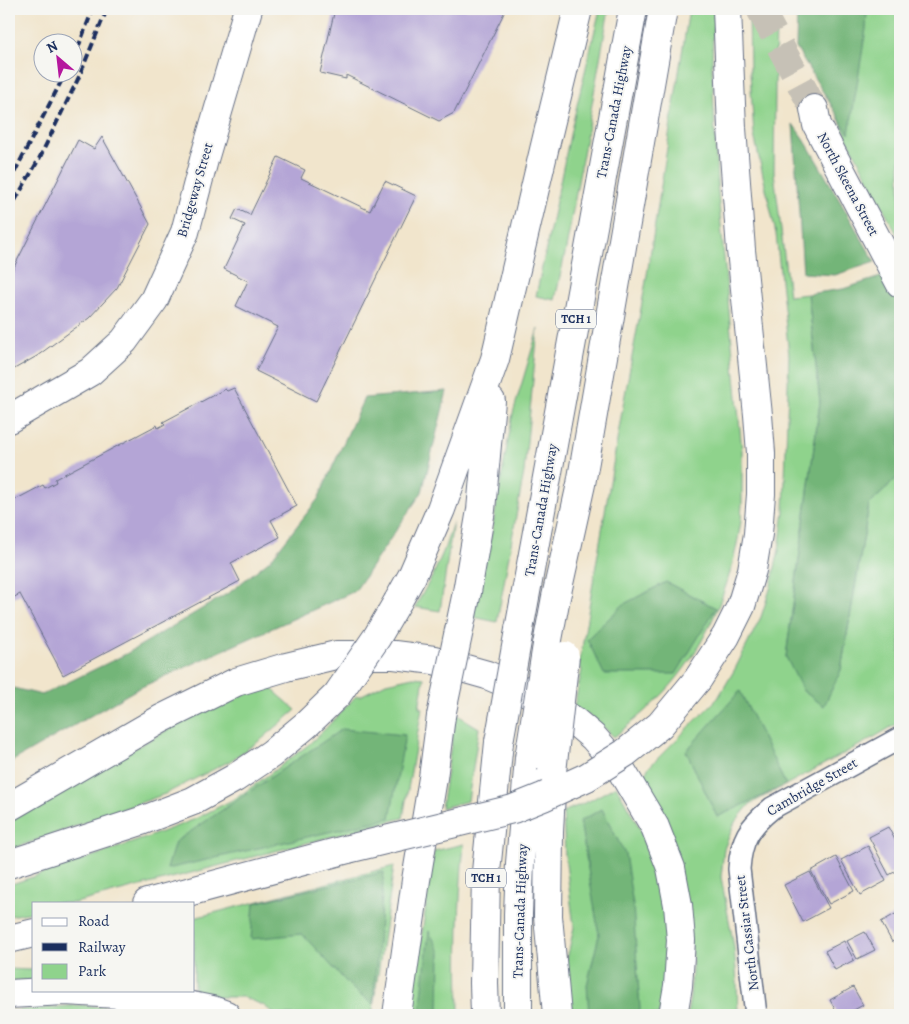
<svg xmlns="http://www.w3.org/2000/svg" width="909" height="1024" viewBox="0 0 909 1024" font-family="Alegreya,serif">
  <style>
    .green { fill: #8fd38c; stroke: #558175 }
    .forest { fill: #73b578; stroke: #47726b }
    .building { fill: #b4a5d6 }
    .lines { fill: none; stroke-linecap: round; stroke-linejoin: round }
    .secondary-tunnel { stroke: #c6c1b6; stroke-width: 28; stroke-dasharray: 28 14; stroke-linecap: butt }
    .street-casing { stroke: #666f84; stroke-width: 24 }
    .secondary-casing { stroke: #666f84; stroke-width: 30 }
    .highway-casing { stroke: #666f84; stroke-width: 30 }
    .street { stroke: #fff; stroke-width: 21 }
    .secondary { stroke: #fff; stroke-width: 28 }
    .highway { stroke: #fff; stroke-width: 28 }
    .rail { stroke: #1b2f5e; stroke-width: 4; stroke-dasharray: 8 4; stroke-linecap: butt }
    .highway-bridge-casing { stroke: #666f84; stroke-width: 30; stroke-linecap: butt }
    .highway-bridge { stroke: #fff; stroke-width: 28 }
    .labels { text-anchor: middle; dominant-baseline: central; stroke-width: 4; stroke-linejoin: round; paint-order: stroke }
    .shield { fill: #f6f6f2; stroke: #5d6b8a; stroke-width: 1 }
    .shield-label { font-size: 12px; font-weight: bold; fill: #1b2f5e }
    .street-label { font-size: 14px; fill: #1b2f5e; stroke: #f6f6f2 }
  </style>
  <rect width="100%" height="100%" fill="#f6f6f2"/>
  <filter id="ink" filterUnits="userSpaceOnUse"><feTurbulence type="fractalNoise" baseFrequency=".02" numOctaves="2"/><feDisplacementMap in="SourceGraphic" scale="10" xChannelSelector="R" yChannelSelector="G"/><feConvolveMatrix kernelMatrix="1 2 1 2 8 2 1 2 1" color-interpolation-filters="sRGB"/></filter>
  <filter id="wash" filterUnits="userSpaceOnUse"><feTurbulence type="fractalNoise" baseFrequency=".0096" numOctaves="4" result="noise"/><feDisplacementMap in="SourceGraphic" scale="20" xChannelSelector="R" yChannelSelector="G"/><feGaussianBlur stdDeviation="1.12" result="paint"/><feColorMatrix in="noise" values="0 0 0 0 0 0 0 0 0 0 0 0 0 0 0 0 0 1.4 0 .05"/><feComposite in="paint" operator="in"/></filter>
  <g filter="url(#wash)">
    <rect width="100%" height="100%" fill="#f1e5cc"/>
    <g class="green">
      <path d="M 600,9 L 609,9 L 566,249 L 555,300 L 536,296 L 571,130 Z"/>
      <path d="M 689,9 L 714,9 L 712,63 L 717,182 L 742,451 C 742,469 742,486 742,504 C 741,512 742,520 740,527 C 731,587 705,650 663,694 C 648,709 631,723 614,737 L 596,720 L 574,707 L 582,670 L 579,666 L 622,411 L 646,281 Z"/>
      <path d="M 749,9 L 776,9 L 774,172 L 789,296 L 808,294 L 820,402 L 786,657 L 841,670 L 869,505 L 900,475 L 900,722 L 871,739 L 750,804 L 735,822 L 724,849 L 721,877 L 734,947 L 737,982 L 738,1015 L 687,1015 L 690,997 L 693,956 L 664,816 L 645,776 L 648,768 L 718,698 L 735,669 L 761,617 L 770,589 L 779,550 L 784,511 L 789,355 L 776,234 L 754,135 L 750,73 Z"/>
      <path d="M 831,9 L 900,9 L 900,240 L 847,138 L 830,97 Z"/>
      <path d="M 538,329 L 524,472 L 497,622 L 473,617 L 492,530 L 513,413 Z"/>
      <path d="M 453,522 L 440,611 L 415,607 L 433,575 L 444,550 Z"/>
      <path d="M 413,677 L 424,678 L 419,708 L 422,708 L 403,818 L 75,903 L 34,903 L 34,912 L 9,916 L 9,885 L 143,839 L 193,820 L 238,797 L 275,770 L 308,745 L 325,729 L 356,696 L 360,696 L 386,683 Z"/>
      <path d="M 266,684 L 296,710 L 262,739 L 230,761 L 165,794 L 9,850 L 9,819 L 210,706 Z"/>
      <path d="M 456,714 L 479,728 L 468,801 L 441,808 Z"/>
      <path d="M 616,786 L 638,825 L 650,850 L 659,881 L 666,916 L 666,970 L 659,1015 L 573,1015 L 565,968 L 574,927 L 565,856 L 563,812 L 589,801 Z"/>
      <path d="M 464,844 C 458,901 458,958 459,1015 L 410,1015 L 434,851 Z"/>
      <path d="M 394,866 L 372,1015 L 276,1015 L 263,1005 L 242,997 L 214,997 L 184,990 L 194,990 L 194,918 Z"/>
      <path d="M 9,969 L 30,970 L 34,969 L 34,980 L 9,981 Z"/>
      <path d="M 81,1005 L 149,1011 L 166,1015 L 9,1015 L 9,1011 Z"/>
    </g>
    <g class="forest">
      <path d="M 797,9 L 867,9 L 866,29 L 849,134 L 796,48 Z"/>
      <path d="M 793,124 L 807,144 L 875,262 L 835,275 L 803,273 Z"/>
      <path d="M 887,275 L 900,303 L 900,475 L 869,505 L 841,670 L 824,706 L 803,691 L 786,657 L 820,402 L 808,294 L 843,289 Z"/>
      <path d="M 447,391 L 422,492 L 355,591 L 137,689 L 9,763 L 9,687 L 42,695 L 126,654 L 230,592 L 271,559 L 318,499 L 364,398 Z"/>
      <path d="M 666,582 L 716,608 L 676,674 L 604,674 L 587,639 L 624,604 Z"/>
      <path d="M 740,691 L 786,785 L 717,817 L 686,751 Z"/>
      <path d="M 342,729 L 405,735 L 390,818 L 167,869 L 175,842 Z"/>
      <path d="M 602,809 L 625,854 L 633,905 L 640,1009 L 639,1015 L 589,1015 L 587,985 L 599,935 L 580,821 Z"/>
      <path d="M 384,872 L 373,1004 L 353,989 L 302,934 L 251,939 L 254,903 Z"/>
      <path d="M 429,931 L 440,952 L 439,1015 L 420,1015 Z"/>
    </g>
    <g id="blocks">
      <g class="building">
        <path d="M 335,9 L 506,9 L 454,113 L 439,121 L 346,75 L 346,79 L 320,73 Z"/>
        <path d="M 102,137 L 150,224 L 117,288 L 89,318 L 37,356 L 9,372 L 9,277 L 78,140 L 94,149 Z"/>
        <path d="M 278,157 L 305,170 L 301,178 L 370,211 L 385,181 L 416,196 L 316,401 L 256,371 L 278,327 L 236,306 L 248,281 L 224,269 L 245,225 L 232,219 L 237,209 L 250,215 Z"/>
        <path d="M 234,388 L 297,506 L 271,520 L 280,537 L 231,563 L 240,581 L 63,675 L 20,594 L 9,600 L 9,503 L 43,485 L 45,488 L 56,482 L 55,479 L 157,425 L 158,428 L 165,424 L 163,422 L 225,389 L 227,391 Z"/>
        <path d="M 900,822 L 900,835 L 895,825 Z"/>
        <path d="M 888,827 L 900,849 L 900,869 L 889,875 L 869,837 Z"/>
        <path d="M 868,846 L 886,881 L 860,895 L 841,860 Z"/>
        <path d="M 836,857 L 854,891 L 829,904 L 811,871 Z"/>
        <path d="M 810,872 L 829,908 L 803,922 L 784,885 Z"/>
        <path d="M 899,912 L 900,938 L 892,942 L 881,922 Z"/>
        <path d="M 865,932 L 875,950 L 857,959 L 847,941 Z"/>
        <path d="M 844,941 L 854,960 L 835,970 L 825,951 Z"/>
        <path d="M 853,987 L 863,1005 L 845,1015 L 838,1015 L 830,1000 Z"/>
      </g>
    </g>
  </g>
  <g filter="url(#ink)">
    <use href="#blocks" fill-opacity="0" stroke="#666f84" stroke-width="1"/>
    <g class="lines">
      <path class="secondary-tunnel" d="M 760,9 L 814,109"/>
      <g class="street-casing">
        <path id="street" d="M 756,1015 L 739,869 C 741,839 749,827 772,808 L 900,738"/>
      </g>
      <g class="secondary-casing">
        <g id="secondary">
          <path d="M 814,109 L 817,125 L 900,283"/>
          <path d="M 9,419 L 90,372 L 124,341 L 154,300 L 185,232 L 205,156 L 248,9"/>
        </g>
      </g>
      <g class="highway-casing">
        <g id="highway">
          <path d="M 467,592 L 481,510 L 491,401"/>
          <path d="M 398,601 L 412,576 L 441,509 L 495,359 L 544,150 L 578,9"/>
          <path d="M 519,630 L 633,9"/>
          <path d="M 547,645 L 556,597 L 581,484 L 663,9"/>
          <path d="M 698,679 L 726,636 L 741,606 L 752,570 L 758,534 L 761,494 L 761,453 L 758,415 L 741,250 L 732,128 L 727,9"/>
          <path d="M 552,772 L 549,832 L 548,916 L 557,1015"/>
          <path d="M 9,807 L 161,719 L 236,682 L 286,667 L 336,655 L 394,655 L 434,660 L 487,675 L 532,694 L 573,720 L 593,737 L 620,768 L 655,827 L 671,868 L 678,905 L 681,940 L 678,986 L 673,1015"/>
          <path d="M 9,864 L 141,821 L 193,801 L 235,778 L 271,754 L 307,724 L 337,695"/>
          <path d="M 147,903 L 348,849"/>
          <path d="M 9,939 L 34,933"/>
          <path d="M 9,994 L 65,991 L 136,995 L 212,1010 L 226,1015"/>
          <path d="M 397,1015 L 416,880 L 433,778 L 441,716"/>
          <path d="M 485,1015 L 484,983 L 486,872 L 499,742"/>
          <path d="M 518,1015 L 518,914 L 520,863 L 529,758"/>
        </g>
      </g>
      <use href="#street" class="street"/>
      <use href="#secondary" class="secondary"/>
      <use href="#highway" class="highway"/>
      <g class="rail">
        <path d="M 72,59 L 79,45 L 93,9"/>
        <path d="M 9,183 L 66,72"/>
        <path d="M 9,211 L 39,159 L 78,79 L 107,9"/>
      </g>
      <g class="highway-bridge-casing">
        <g id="highway-bridge">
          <path d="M 337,695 L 377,637 L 398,601"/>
          <path d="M 441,716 L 467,592"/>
          <path d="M 499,742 L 519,630"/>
          <path d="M 529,758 L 547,645"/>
          <path d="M 552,772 L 565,656"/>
          <path d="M 348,849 L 513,809 L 543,797 L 587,777 L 625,753 L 660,725 L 698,679"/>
        </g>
      </g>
      <use href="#highway-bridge" class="highway-bridge"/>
    </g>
  </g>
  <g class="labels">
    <g class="shield">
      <rect x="556" y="309.5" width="40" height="19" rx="4"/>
      <rect x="466" y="868.5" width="40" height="19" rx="4"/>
    </g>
    <g class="shield-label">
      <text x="576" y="319">TCH 1</text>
      <text x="486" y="878">TCH 1</text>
    </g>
    <g class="street-label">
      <text transform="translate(614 112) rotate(-79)">Trans-Canada Highway</text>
      <text transform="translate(848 184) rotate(62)">North Skeena Street</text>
      <text transform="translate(195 190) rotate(-74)">Bridgeway Street</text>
      <text transform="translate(541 510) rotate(-80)">Trans-Canada Highway</text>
      <text transform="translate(812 787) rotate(-30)">Cambridge Street</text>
      <text transform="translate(520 911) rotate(-88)">Trans-Canada Highway</text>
      <text transform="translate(747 933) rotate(-97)">North Cassiar Street</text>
    </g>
  </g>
  <rect width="909" height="1024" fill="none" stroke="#f6f6f2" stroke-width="30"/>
  <rect x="32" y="902" width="162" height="90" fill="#f6f6f2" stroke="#9ea6b7"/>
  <rect x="42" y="918" width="25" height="8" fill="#ffffff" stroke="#9ea6b7"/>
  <text x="78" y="926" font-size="15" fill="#1b2f5e">Road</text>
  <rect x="42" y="943" width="25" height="8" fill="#1b2f5e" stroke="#9ea6b7"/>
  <text x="78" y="952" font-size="15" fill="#1b2f5e">Railway</text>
  <rect x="42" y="964" width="25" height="15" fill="#8fd38c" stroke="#9ea6b7"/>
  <text x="78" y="976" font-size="15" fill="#1b2f5e">Park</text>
  <g transform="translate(58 58) rotate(332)"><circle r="24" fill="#f6f6f2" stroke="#9ea6b7"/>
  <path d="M0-4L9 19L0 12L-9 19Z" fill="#b5179e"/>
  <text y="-8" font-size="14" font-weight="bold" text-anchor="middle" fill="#1b2f5e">N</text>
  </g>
</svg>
